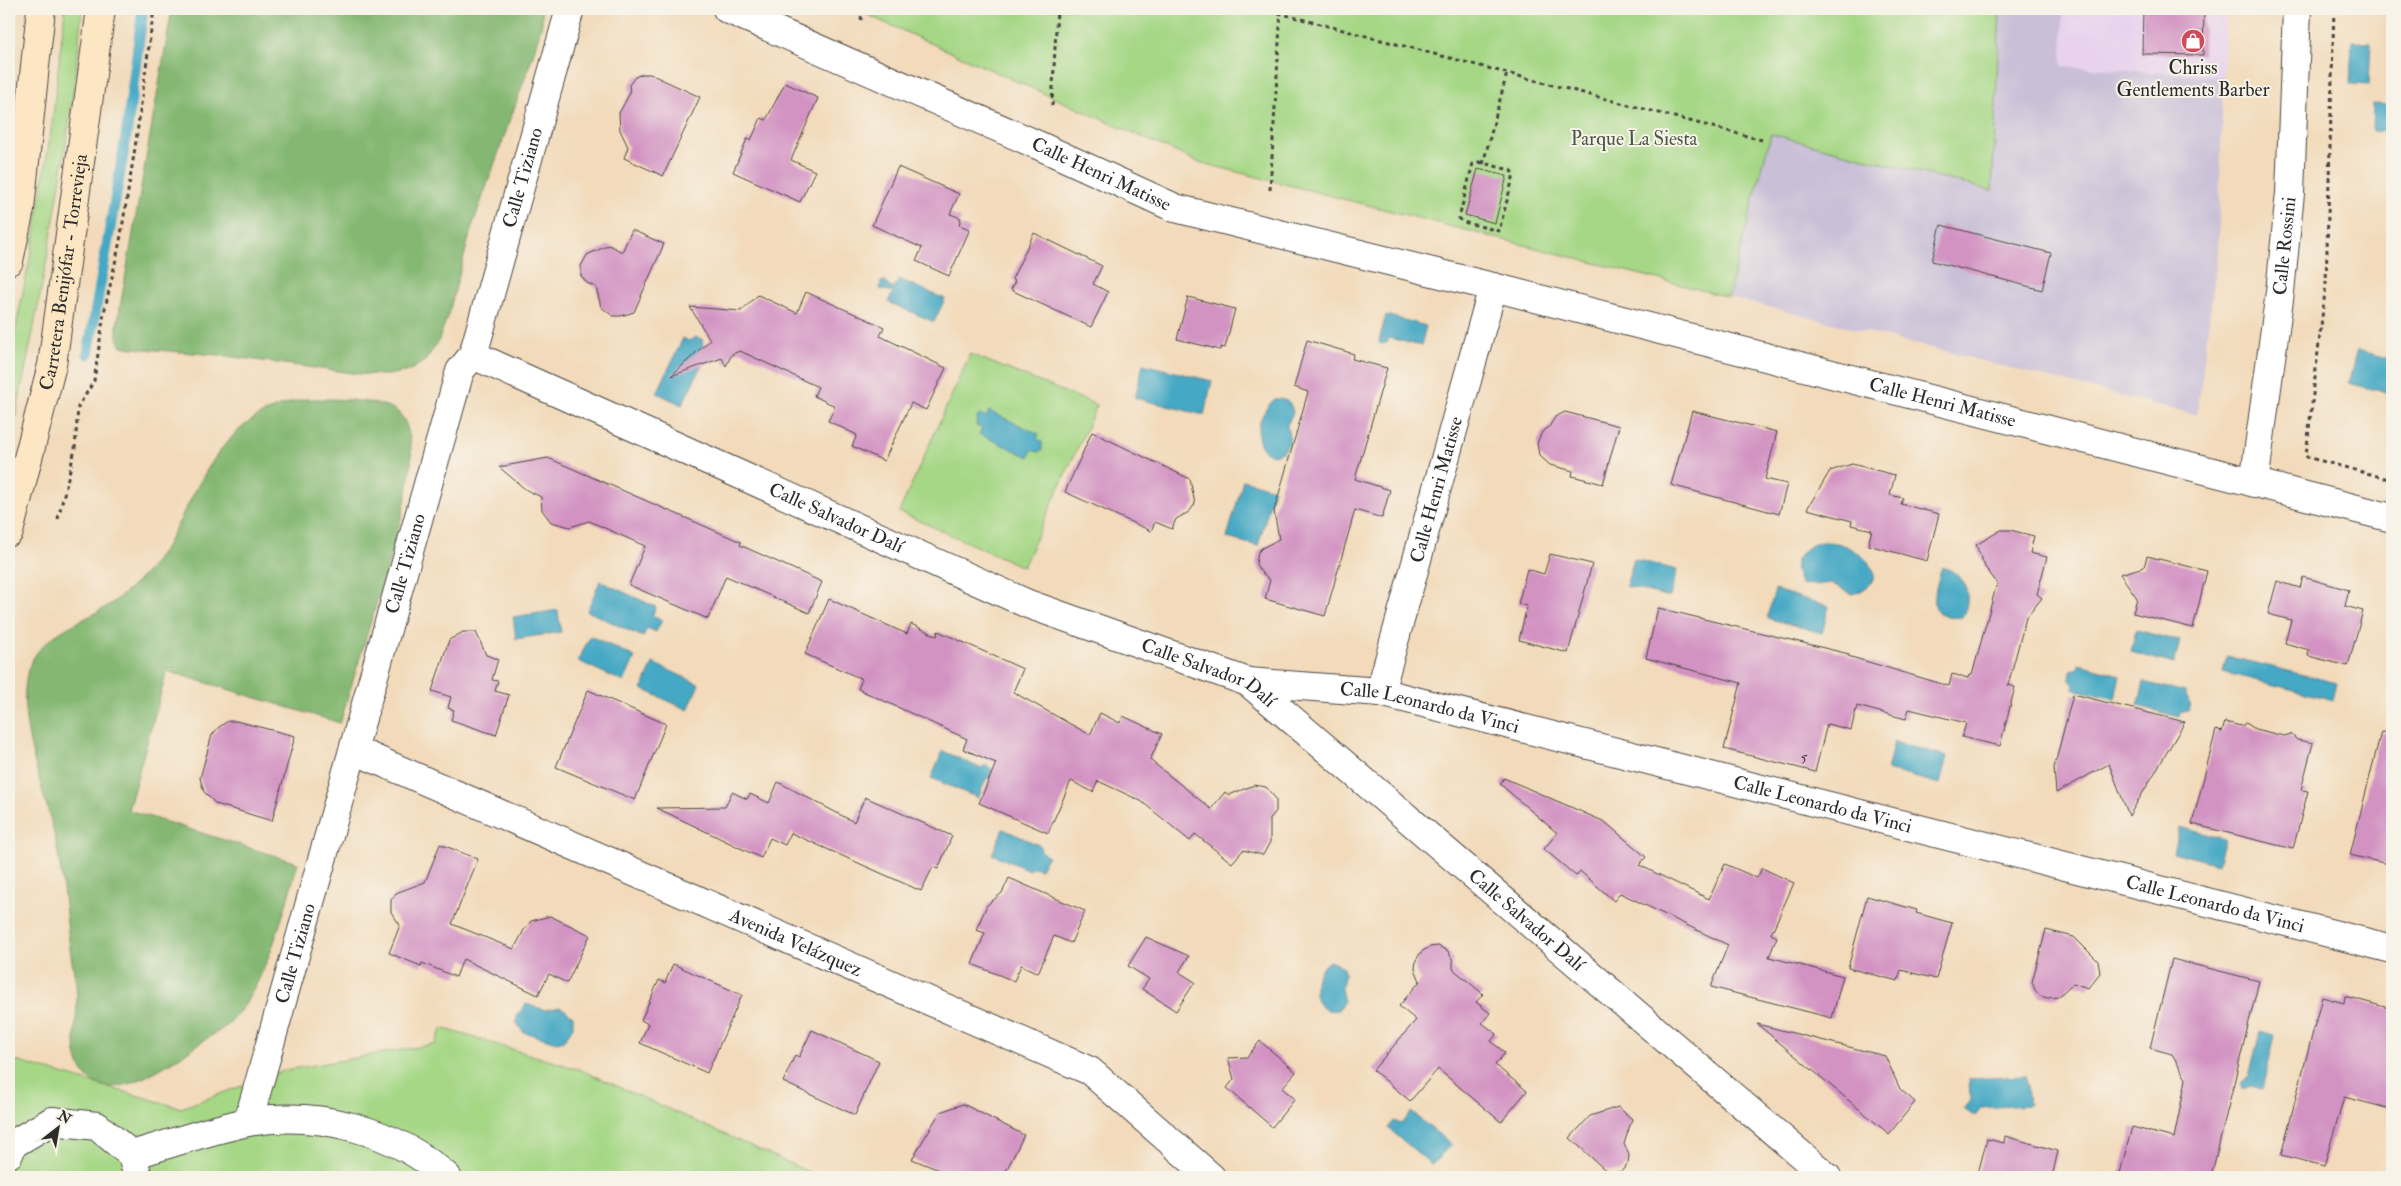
<svg xmlns="http://www.w3.org/2000/svg" width="2401" height="1186" viewBox="0 0 2401 1186" font-family="'IM FELL Double Pica',serif">
  <style>
    .built { fill: #e8d2ee }
    .industrial { fill: #c9bfd7 }
    .green { fill: #a5d785; stroke: #688158 }
    .forest { fill: #84b872; stroke: #58724e }
    .water { fill: #45a8c4; stroke: #386a78 }
    .lines { fill: none; stroke-linecap: round; stroke-linejoin: round }
    .stream { stroke: #45a8c4; stroke-width: 11 }
    .building { fill: #d292c2 }
    .street-casing { stroke: #494540; stroke-width: 30 }
    .secondary-casing { stroke: #494540; stroke-width: 30 }
    .path { stroke: #494540; stroke-width: 3; stroke-dasharray: 4 4; stroke-linecap: butt }
    .street { stroke: #fff; stroke-width: 28 }
    .secondary { stroke: #fce6c4; stroke-width: 28 }
    .labels { text-anchor: middle; dominant-baseline: central; stroke-width: 4; stroke-linejoin: round; paint-order: stroke }
    .number-label { font-size: 16px; fill: #554551 }
    .poi-label { font-size: 19px; fill: #2b2b2b; stroke: #f7f3e8 }
    .park-label { font-size: 19px; fill: #4a5642; stroke: #f7f3e8 }
    .street-label { font-size: 19px; fill: #2b2b2b; stroke: #f7f3e8 }
  </style>
  <rect width="100%" height="100%" fill="#f7f3e8"/>
  <filter id="ink" filterUnits="userSpaceOnUse"><feTurbulence type="fractalNoise" baseFrequency=".02" numOctaves="2"/><feDisplacementMap in="SourceGraphic" scale="10" xChannelSelector="R" yChannelSelector="G"/><feConvolveMatrix kernelMatrix="1 2 1 2 8 2 1 2 1" color-interpolation-filters="sRGB"/></filter>
  <filter id="wash" filterUnits="userSpaceOnUse"><feTurbulence type="fractalNoise" baseFrequency=".0096" numOctaves="4" result="noise"/><feDisplacementMap in="SourceGraphic" scale="20" xChannelSelector="R" yChannelSelector="G"/><feGaussianBlur stdDeviation="1.12" result="paint"/><feColorMatrix in="noise" values="0 0 0 0 0 0 0 0 0 0 0 0 0 0 0 0 0 1.4 0 .05"/><feComposite in="paint" operator="in"/></filter>
  <g filter="url(#wash)">
    <rect width="100%" height="100%" fill="#f2daba"/>
    <path class="built" d="M 2063,9 L 2226,9 L 2223,77 L 2062,66 Z"/>
    <path class="industrial" d="M 2000,9 L 2063,9 L 2062,66 L 2223,77 L 2218,250 L 2197,415 L 1728,297 L 1771,133 L 1992,191 Z"/>
    <g class="green">
      <path d="M 65,9 L 82,9 C 69,157 40,302 9,447 L 9,362 L 35,233 L 52,124 Z"/>
      <path d="M 854,9 L 2000,9 L 1992,191 L 1771,134 L 1728,297 L 1198,162 Z"/>
      <path d="M 970,354 L 1097,405 L 1023,567 L 899,512 Z"/>
      <path d="M 442,1028 L 581,1070 L 820,1177 L 9,1177 L 9,1059 L 181,1108 L 286,1070 L 435,1044 Z"/>
    </g>
    <g class="forest">
      <path d="M 172,9 L 542,9 L 542,24 L 532,58 L 472,227 L 449,312 L 438,342 L 425,361 L 409,371 L 387,375 L 359,374 L 218,355 L 132,348 L 122,346 L 117,339 L 117,325 Z"/>
      <path d="M 306,399 C 327,399 384,398 399,413 C 410,424 412,448 411,463 C 407,505 394,545 382,585 C 368,631 354,677 340,723 L 167,671 L 128,810 L 298,863 C 284,910 266,987 230,1022 C 224,1029 214,1034 206,1039 C 187,1052 168,1065 147,1076 C 129,1085 106,1094 88,1078 C 68,1058 77,1024 77,1000 C 77,983 72,965 70,948 C 65,912 63,874 55,838 C 45,790 16,723 27,674 C 36,635 80,624 109,605 C 129,591 148,573 162,552 C 169,543 173,532 179,522 C 211,460 232,413 306,399 Z"/>
    </g>
    <g class="water">
      <path d="M 2352,41 L 2371,42 L 2369,85 L 2350,84 Z"/>
      <path d="M 2373,104 L 2392,105 L 2392,132 L 2372,131 Z"/>
      <path d="M 899,279 L 945,299 L 934,322 L 888,302 L 893,292 L 880,289 L 881,282 L 885,281 L 889,287 L 894,288 Z"/>
      <path d="M 1386,315 L 1426,326 L 1421,346 L 1389,338 L 1387,343 L 1380,344 L 1379,341 Z"/>
      <path d="M 695,337 L 702,339 L 703,347 L 709,350 L 682,405 L 657,393 L 683,338 L 689,341 Z"/>
      <path d="M 2357,350 L 2392,359 L 2392,394 L 2348,383 Z"/>
      <path d="M 1143,364 L 1212,381 L 1204,415 L 1135,398 Z"/>
      <path d="M 1275,399 C 1286,398 1292,403 1293,413 L 1287,425 L 1290,441 L 1284,451 L 1274,455 C 1247,448 1259,411 1275,399 Z"/>
      <path d="M 989,411 L 1039,434 L 1037,439 L 1042,442 L 1042,450 L 1038,452 L 1032,450 L 1029,457 L 979,434 L 982,428 L 976,426 L 977,417 L 980,415 L 986,417 Z"/>
      <path d="M 1243,480 L 1274,489 L 1258,546 L 1227,538 Z"/>
      <path d="M 1821,542 C 1828,542 1834,542 1841,544 C 1854,549 1887,569 1869,585 C 1864,590 1858,593 1852,594 L 1831,583 L 1814,585 L 1801,584 C 1788,564 1800,547 1821,542 Z"/>
      <path d="M 1634,559 L 1677,570 L 1670,597 L 1626,586 Z"/>
      <path d="M 1942,567 C 1965,573 1974,596 1962,617 C 1923,622 1935,591 1942,567 Z"/>
      <path d="M 600,581 L 656,607 L 652,616 L 662,620 L 656,632 L 647,628 L 643,637 L 587,611 Z"/>
      <path d="M 1775,590 L 1829,606 L 1822,633 L 1767,618 Z"/>
      <path d="M 558,610 L 561,632 L 516,639 L 513,617 Z"/>
      <path d="M 2136,630 L 2180,641 L 2174,664 L 2131,652 Z"/>
      <path d="M 590,636 L 635,657 L 624,682 L 578,661 Z"/>
      <path d="M 2227,656 L 2337,683 L 2333,700 L 2223,672 Z"/>
      <path d="M 653,663 L 699,684 L 688,710 L 642,689 Z"/>
      <path d="M 2079,664 L 2120,675 L 2115,699 L 2073,689 L 2074,685 C 2069,680 2068,677 2071,670 L 2078,668 Z"/>
      <path d="M 2144,682 L 2185,692 L 2185,696 L 2190,703 L 2188,710 L 2180,713 L 2179,717 L 2138,706 Z"/>
      <path d="M 1894,742 L 1947,756 L 1940,784 L 1887,770 Z"/>
      <path d="M 943,751 L 980,768 L 986,765 L 991,768 L 992,776 L 986,779 L 978,798 L 931,778 Z"/>
      <path d="M 2179,827 L 2225,839 L 2218,864 L 2173,852 Z"/>
      <path d="M 1003,829 L 1041,846 L 1040,850 L 1048,856 L 1040,869 L 1033,867 L 1029,870 L 992,854 Z"/>
      <path d="M 1329,961 L 1342,966 L 1345,974 L 1341,989 L 1344,1001 L 1338,1010 C 1310,1016 1308,976 1329,961 Z"/>
      <path d="M 526,1004 L 545,1010 L 561,1007 L 573,1016 L 573,1027 L 570,1032 L 564,1040 L 557,1042 L 523,1032 L 516,1022 L 517,1016 Z"/>
      <path d="M 2260,1032 L 2275,1036 L 2262,1089 L 2251,1086 L 2242,1089 L 2240,1083 L 2249,1076 Z"/>
      <path d="M 2026,1076 L 2029,1105 L 1981,1108 L 1975,1117 L 1964,1109 L 1970,1100 L 1969,1079 Z"/>
      <path d="M 1411,1112 L 1451,1144 L 1432,1165 L 1388,1128 L 1394,1121 L 1402,1124 Z"/>
    </g>
    <g class="lines">
      <path class="stream" d="M 88,354 L 126,137 L 143,9"/>
    </g>
    <g id="blocks">
      <g class="building">
        <path d="M 2143,9 L 2204,9 L 2203,55 L 2142,54 Z"/>
        <path d="M 642,74 L 650,74 L 700,97 L 663,176 L 624,158 L 628,147 L 620,130 L 619,113 L 630,93 L 629,85 L 635,77 Z"/>
        <path d="M 785,83 L 818,98 L 791,160 L 815,171 L 800,202 L 733,172 L 747,139 L 751,140 L 761,118 L 766,120 Z"/>
        <path d="M 898,167 L 959,194 L 950,214 L 961,218 L 959,225 L 970,229 L 949,276 L 916,261 L 922,248 L 872,225 Z"/>
        <path d="M 1478,169 L 1507,176 L 1495,223 L 1465,215 Z"/>
        <path d="M 1941,225 L 2051,253 L 2042,290 L 1932,261 Z"/>
        <path d="M 632,230 L 664,244 L 634,312 L 621,316 L 613,316 L 601,307 L 596,287 L 587,283 L 581,276 L 581,266 L 587,255 L 609,245 L 622,252 Z"/>
        <path d="M 1034,233 L 1102,266 L 1093,284 L 1108,292 L 1091,327 L 1011,290 L 1015,281 L 1012,279 Z"/>
        <path d="M 806,292 L 884,327 L 880,336 L 946,368 L 926,410 L 911,403 L 884,461 L 852,446 L 857,435 L 828,421 L 835,406 L 814,396 L 818,387 L 740,351 L 732,354 L 726,366 L 722,358 L 671,376 L 710,340 L 690,307 L 741,311 L 758,295 L 797,313 Z"/>
        <path d="M 1188,297 L 1235,309 L 1225,348 L 1221,347 L 1220,350 L 1177,339 Z"/>
        <path d="M 1307,340 L 1354,354 L 1352,359 L 1387,368 L 1355,479 L 1390,490 L 1382,518 L 1355,510 L 1325,616 L 1265,599 L 1270,580 L 1260,571 L 1256,564 L 1258,552 L 1262,548 L 1279,539 L 1274,511 L 1308,392 L 1294,387 Z"/>
        <path d="M 1692,411 L 1777,432 L 1765,479 L 1787,484 L 1779,514 L 1671,485 Z"/>
        <path d="M 1565,412 L 1619,426 L 1603,484 L 1572,476 L 1573,471 L 1550,465 L 1539,455 L 1537,443 L 1542,432 L 1549,427 L 1555,417 Z"/>
        <path d="M 1092,432 L 1190,479 L 1195,504 L 1189,512 L 1176,519 L 1172,529 L 1155,522 L 1151,531 L 1065,492 Z"/>
        <path d="M 548,458 L 741,542 L 740,545 L 822,582 L 809,613 L 726,576 L 708,619 L 629,585 L 645,546 L 589,521 L 570,527 L 551,522 L 542,510 L 541,497 L 525,489 L 499,467 Z"/>
        <path d="M 1852,464 L 1895,475 L 1890,495 L 1903,498 L 1901,504 L 1939,514 L 1927,561 L 1868,545 L 1872,530 L 1851,525 L 1852,521 L 1807,509 L 1830,471 Z"/>
        <path d="M 2001,530 L 2010,530 L 2034,536 L 2030,553 L 2047,557 L 2037,594 L 2042,598 L 2026,618 L 2008,685 L 2015,687 L 2000,746 L 1962,737 L 1966,723 L 1909,709 L 1906,719 L 1857,706 L 1851,730 L 1827,724 L 1815,772 L 1724,749 L 1741,683 L 1646,658 L 1658,608 L 1849,654 L 1848,656 L 1949,686 L 1952,674 L 1968,678 L 1969,675 L 1972,675 L 1997,583 L 1985,567 L 1976,545 Z"/>
        <path d="M 1550,554 L 1592,564 L 1568,653 L 1519,640 L 1527,606 L 1518,604 L 1527,569 L 1544,574 Z"/>
        <path d="M 2147,556 L 2207,571 L 2193,628 L 2133,613 L 2137,598 L 2120,574 L 2144,567 Z"/>
        <path d="M 2303,577 L 2349,590 L 2345,606 L 2363,611 L 2348,666 L 2308,656 L 2309,650 L 2285,643 L 2291,620 L 2268,614 L 2277,581 L 2300,588 Z"/>
        <path d="M 829,599 L 907,634 L 911,624 L 937,636 L 938,631 L 1023,669 L 1013,692 L 1090,735 L 1100,713 L 1120,723 L 1123,716 L 1162,734 L 1150,760 L 1211,809 L 1225,792 L 1229,795 L 1254,785 L 1266,787 L 1276,799 L 1276,811 L 1270,819 L 1270,842 L 1263,855 L 1243,850 L 1232,863 L 1195,834 L 1190,841 L 1141,801 L 1098,781 L 1093,792 L 1071,781 L 1048,833 L 979,803 L 996,763 L 963,749 L 967,739 L 858,689 L 862,679 L 805,654 Z"/>
        <path d="M 463,632 L 476,632 L 486,655 L 498,659 L 492,680 L 498,681 L 495,691 L 509,695 L 496,735 L 451,720 L 454,710 L 448,708 L 451,697 L 432,691 L 449,640 Z"/>
        <path d="M 588,690 L 666,724 L 635,800 L 556,767 Z"/>
        <path d="M 2073,694 L 2185,722 L 2129,816 L 2109,764 L 2056,793 L 2054,768 Z"/>
        <path d="M 228,721 L 236,721 L 295,736 L 272,821 L 216,804 L 204,792 L 200,778 L 212,735 L 219,727 Z"/>
        <path d="M 2225,722 L 2241,726 L 2246,723 L 2255,729 L 2284,736 L 2291,734 L 2297,740 L 2313,743 L 2301,790 L 2308,791 L 2293,849 L 2192,824 L 2216,730 L 2222,732 Z"/>
        <path d="M 2381,732 L 2392,733 L 2392,865 L 2350,855 Z"/>
        <path d="M 1504,778 L 1605,822 L 1646,857 L 1639,865 L 1709,899 L 1725,864 L 1757,878 L 1762,868 L 1794,883 L 1771,934 L 1777,937 L 1769,957 L 1843,976 L 1832,1018 L 1711,987 L 1728,945 L 1620,893 L 1614,901 L 1580,871 L 1576,876 L 1544,849 L 1557,833 L 1500,784 Z"/>
        <path d="M 778,782 L 854,822 L 865,797 L 952,836 L 938,869 L 933,867 L 921,891 L 791,833 L 785,845 L 770,838 L 761,858 L 657,808 L 725,807 L 732,792 L 747,799 L 750,794 L 769,803 Z"/>
        <path d="M 440,844 L 478,859 L 452,924 L 514,949 L 524,930 L 531,921 L 550,916 L 590,935 L 567,983 L 549,974 L 538,995 L 463,959 L 456,977 L 422,963 L 421,966 L 389,953 L 400,925 L 391,912 L 391,900 L 396,893 L 425,882 Z"/>
        <path d="M 1009,878 L 1085,911 L 1071,943 L 1054,936 L 1038,973 L 1021,965 L 1014,981 L 972,964 L 985,933 L 976,930 L 987,905 L 1002,893 Z"/>
        <path d="M 1867,896 L 1917,910 L 1916,913 L 1952,923 L 1936,979 L 1901,970 L 1898,981 L 1848,968 Z"/>
        <path d="M 2046,930 L 2074,937 L 2098,961 L 2100,973 L 2088,988 L 2073,983 L 2058,997 L 2048,998 L 2040,996 L 2035,990 L 2032,982 Z"/>
        <path d="M 1146,937 L 1189,956 L 1179,972 L 1195,982 L 1176,1011 L 1142,989 L 1149,979 L 1128,966 Z"/>
        <path d="M 1438,946 L 1448,951 L 1453,961 L 1453,969 L 1483,994 L 1476,1002 L 1490,1013 L 1482,1023 L 1497,1034 L 1491,1041 L 1505,1053 L 1495,1065 L 1527,1091 L 1501,1122 L 1438,1069 L 1410,1101 L 1373,1070 L 1416,1020 L 1399,1006 L 1420,981 L 1415,969 L 1416,960 L 1421,952 L 1430,947 Z"/>
        <path d="M 2172,959 L 2259,981 L 2211,1177 L 2119,1177 L 2132,1127 L 2174,1138 L 2186,1079 L 2172,1054 L 2150,1048 Z"/>
        <path d="M 673,964 L 742,995 L 707,1073 L 640,1043 L 648,1024 L 641,1020 L 659,980 L 665,983 Z"/>
        <path d="M 2345,996 L 2392,1009 L 2392,1088 L 2387,1108 L 2344,1097 L 2324,1166 L 2281,1155 L 2322,997 L 2344,1003 Z"/>
        <path d="M 1757,1024 L 1885,1056 L 1900,1089 L 1915,1102 L 1889,1134 Z"/>
        <path d="M 812,1030 L 879,1061 L 855,1115 L 783,1082 L 795,1055 L 799,1057 Z"/>
        <path d="M 1260,1041 L 1296,1072 L 1282,1088 L 1295,1099 L 1272,1127 L 1227,1088 L 1234,1079 L 1228,1058 L 1247,1057 Z"/>
        <path d="M 963,1104 L 1024,1135 L 1003,1177 L 956,1177 L 912,1159 L 940,1112 Z"/>
        <path d="M 1618,1107 L 1632,1119 L 1624,1144 L 1629,1155 L 1628,1163 L 1621,1172 L 1609,1171 L 1603,1168 L 1570,1138 L 1590,1116 Z"/>
        <path d="M 2005,1136 L 2058,1151 L 2052,1177 L 1977,1177 L 1987,1139 L 2004,1143 Z"/>
      </g>
    </g>
  </g>
  <g filter="url(#ink)">
    <use href="#blocks" fill-opacity="0" stroke="#494540" stroke-width="1"/>
    <g class="lines">
      <g class="street-casing">
        <g id="street">
          <path id="s1" d="M 727,9 L 1040,146 L 1175,208 L 1493,287 L 2392,518"/>
          <path id="s2" d="M 473,355 L 1028,604 L 1248,682 L 1827,1177"/>
          <path id="s3" d="M 2254,483 L 2280,292 L 2290,193 L 2297,9"/>
          <path id="s4" d="M 1248,682 L 1380,692 L 2392,949"/>
          <path id="s5" d="M 1380,692 L 1493,287"/>
          <path id="s6" d="M 354,750 L 1090,1071 L 1211,1177"/>
          <path id="s7" d="M 248,1122 L 460,371 L 473,355 L 570,9"/>
          <path d="M 9,1154 L 13,1144 L 52,1121 L 97,1126 L 132,1155 L 138,1177"/>
          <path d="M 132,1155 C 170,1144 209,1130 248,1122 C 317,1110 395,1130 447,1177"/>
        </g>
      </g>
      <g class="secondary-casing">
        <g id="secondary">
          <path d="M 9,261 L 20,209 L 41,9"/>
          <path id="s8" d="M 9,532 L 52,365 L 101,9"/>
        </g>
      </g>
      <g class="path">
        <path d="M 1263,9 L 1762,140"/>
        <path d="M 2334,9 L 2326,283 L 2306,455 L 2307,457 L 2392,480"/>
        <path d="M 861,20 L 862,9"/>
        <path d="M 1052,106 L 1057,9"/>
        <path d="M 1479,162 L 1510,170 L 1514,174 L 1499,231 L 1463,222 L 1459,218 L 1472,167 L 1473,164 Z"/>
        <path d="M 1483,164 L 1507,73"/>
        <path d="M 1270,190 L 1281,9"/>
        <path d="M 58,519 L 75,449 L 78,407 L 94,381 L 104,313 L 120,241 L 135,148 L 154,9"/>
      </g>
      <use href="#street" class="street"/>
      <use href="#secondary" class="secondary"/>
    </g>
  </g>
  <defs>
    <g id="shop-disc" transform="scale(1.25)"><circle r="9.5" fill="#d1495b" stroke="#f7f3e8"/><path d="M-5-2.5h2.3a2.7 3.5 0 0 1 5.4 0H5L5.5 6h-11ZM-1.5-2.5h3a1.5 2.3 0 0 0-3 0Z" fill="#fff"/></g>
  </defs>
  <g fill-rule="evenodd">
    <use href="#shop-disc" x="2193" y="41"/>
  </g>
  <g class="labels">
    <g class="number-label">
      <text x="1804" y="757">5</text>
    </g>
    <g class="poi-label">
      <text x="2193" y="68">Chriss<tspan x="2193" dy="22">Gentlements Barber</tspan></text>
    </g>
    <g class="park-label">
      <text x="1634" y="139">Parque La Siesta</text>
    </g>
    <g class="street-label">
      <text stroke="none"><textPath href="#s1" startOffset="409">Calle Henri Matisse</textPath></text>
      <text stroke="none"><textPath href="#s7" startOffset="985">Calle Tiziano</textPath></text>
      <text stroke="none"><textPath href="#s3" startOffset="239">Calle Rossini</textPath></text>
      <text stroke="none"><textPath href="#s8" startOffset="266">Carretera Benijófar - Torrevieja</textPath></text>
      <text stroke="none"><textPath href="#s1" startOffset="1282">Calle Henri Matisse</textPath></text>
      <text stroke="none"><textPath href="#s5" startOffset="210">Calle Henri Matisse</textPath></text>
      <text stroke="none"><textPath href="#s2" startOffset="398">Calle Salvador Dalí</textPath></text>
      <text stroke="none"><textPath href="#s7" startOffset="580">Calle Tiziano</textPath></text>
      <text stroke="none"><textPath href="#s2" startOffset="802">Calle Salvador Dalí</textPath></text>
      <text stroke="none"><textPath href="#s4" startOffset="184">Calle Leonardo da Vinci</textPath></text>
      <text stroke="none"><textPath href="#s4" startOffset="589">Calle Leonardo da Vinci</textPath></text>
      <text stroke="none"><textPath href="#s4" startOffset="994">Calle Leonardo da Vinci</textPath></text>
      <text stroke="none"><textPath href="#s2" startOffset="1208">Calle Salvador Dalí</textPath></text>
      <text stroke="none"><textPath href="#s6" startOffset="482">Avenida Velázquez</textPath></text>
      <text stroke="none"><textPath href="#s7" startOffset="175">Calle Tiziano</textPath></text>
    </g>
  </g>
  <rect width="2401" height="1186" fill="none" stroke="#f7f3e8" stroke-width="30"/>
  <g transform="translate(58 1128) rotate(31)" stroke="#f7f3e8" stroke-width="4" paint-order="stroke">
  <path d="M0-4L9 19L0 12L-9 19Z" fill="#2b2b2b"/>
  <text y="-8" font-size="14" font-weight="bold" text-anchor="middle" fill="#2b2b2b">N</text>
  </g>
</svg>
